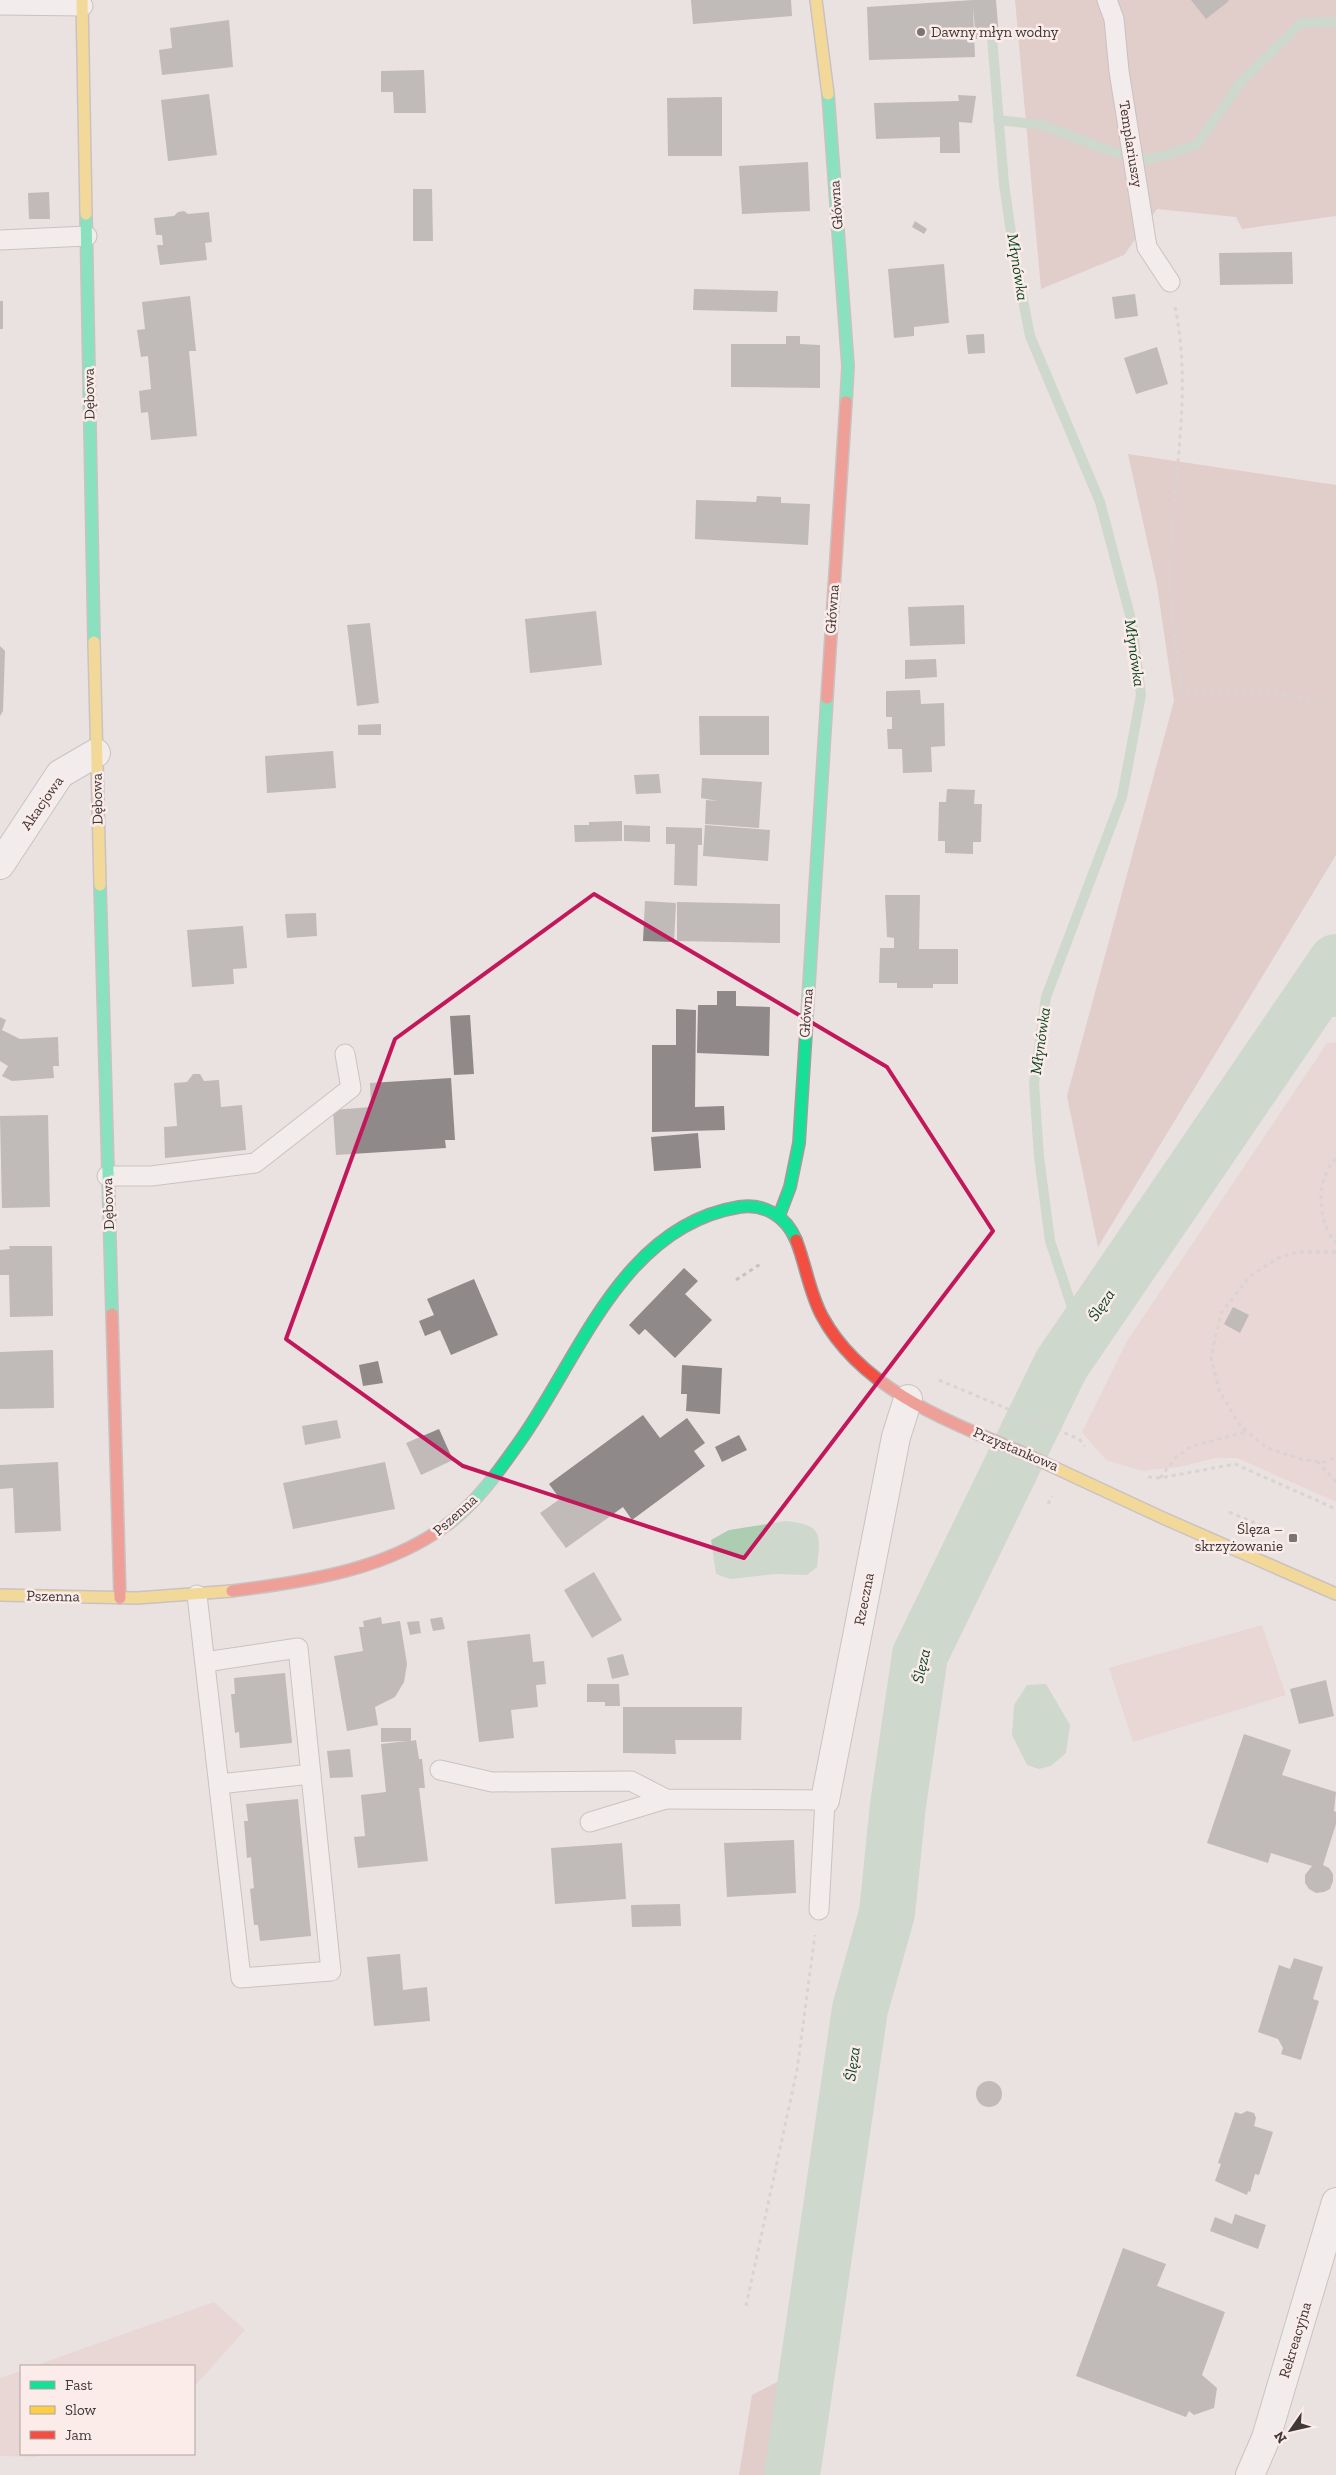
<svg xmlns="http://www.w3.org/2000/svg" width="1336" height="2475" viewBox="0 0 1336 2475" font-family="'Zilla Slab',serif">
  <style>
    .green { fill: #e9cbc7 }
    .forest { fill: #d7b3ae }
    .water { fill: #adcdb3 }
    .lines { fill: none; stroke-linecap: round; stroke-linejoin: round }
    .stream { stroke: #adcdb3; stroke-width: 10 }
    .river { stroke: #adcdb3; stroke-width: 56 }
    .building { fill: #8f8989 }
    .lane-casing { stroke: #a29c9b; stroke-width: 21 }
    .street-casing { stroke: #a29c9b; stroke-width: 30 }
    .fast-casing { stroke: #a29c9b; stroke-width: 14 }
    .slow-casing { stroke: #a29c9b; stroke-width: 14 }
    .jam-casing { stroke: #a29c9b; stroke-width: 14 }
    .path { stroke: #c5c2c2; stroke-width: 3; stroke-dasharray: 4 4; stroke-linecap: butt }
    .lane { stroke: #fcfbfa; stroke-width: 19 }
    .street { stroke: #fcfbfa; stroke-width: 28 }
    .fast { stroke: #16e098; stroke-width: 11 }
    .slow { stroke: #ffcf43; stroke-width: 11 }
    .jam { stroke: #f24e42; stroke-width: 11 }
    .marked { fill: none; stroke: #c2185b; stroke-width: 4; stroke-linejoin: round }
    .poi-dot { fill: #7a7472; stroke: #fbebe9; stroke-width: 2 }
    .labels { text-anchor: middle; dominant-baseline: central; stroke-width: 5; stroke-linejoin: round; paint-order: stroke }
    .poi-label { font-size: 15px; fill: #3e3837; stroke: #fbebe9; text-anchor: start }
    .street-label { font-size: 15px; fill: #3e3837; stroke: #fbebe9 }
    .water-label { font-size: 16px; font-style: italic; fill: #0d4624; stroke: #fbebe9 }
  </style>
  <rect width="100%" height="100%" fill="#eae2e0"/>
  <g class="green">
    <path d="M 1336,1042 L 1336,1502 L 1237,1458 L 1216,1458 L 1179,1467 L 1142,1471 L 1106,1460 L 1082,1432 L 1127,1341 L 1327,1043 Z"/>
    <path d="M 1262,1625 L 1286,1695 L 1133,1742 L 1109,1668 Z"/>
    <path d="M 214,2302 L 245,2330 L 194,2387 L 194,2366 L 34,2366 Z"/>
    <path d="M 21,2371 L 21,2454 L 44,2454 L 36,2457 L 0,2456 L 0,2378 Z"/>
  </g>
  <g class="forest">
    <path d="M 1015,0 L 1336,0 L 1336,216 L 1242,229 L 1236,217 L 1157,209 L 1124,255 L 1041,289 Z"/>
    <path d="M 1128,454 L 1336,485 L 1336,855 L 1098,1247 L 1067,1096 L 1174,701 L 1157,585 Z"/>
    <path d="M 789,2376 L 782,2475 L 739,2475 L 752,2395 Z"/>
  </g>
  <g class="water">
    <path d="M 786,1521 C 822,1525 821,1533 817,1567 L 807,1575 L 775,1574 L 730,1579 L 716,1574 L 711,1540 L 729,1530 Z"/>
    <path d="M 1046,1684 L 1070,1725 L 1066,1753 L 1051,1766 L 1039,1769 L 1027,1765 L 1012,1735 L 1014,1705 L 1027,1685 Z"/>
  </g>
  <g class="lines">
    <g class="stream">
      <path d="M 989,0 L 1004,184 L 1014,253 L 1030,336 L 1100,502 L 1132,623 L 1141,695 L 1122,797 L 1046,997 L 1034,1084 L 1039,1157 L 1050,1241 L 1081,1334"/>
      <path d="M 998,120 L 1042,125 L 1113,152 L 1149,159 L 1167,155 L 1197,144 L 1240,83 L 1301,23 L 1336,22"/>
      <path d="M 1306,1007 L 1336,1012"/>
    </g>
    <path class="river" d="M 792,2475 L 860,2009 L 887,1913 L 898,1805 L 920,1655 L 1061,1365 L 1336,962"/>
  </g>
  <g class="building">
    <path d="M 691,0 L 791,0 L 792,16 L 693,24 Z"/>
    <path d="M 973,0 L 996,0 L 999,37 L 976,39 L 973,7 L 975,57 L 869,60 L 867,7 Z"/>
    <path d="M 1191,0 L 1228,0 L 1229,1 L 1206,19 Z"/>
    <path d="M 229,20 L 233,67 L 162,75 L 159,50 L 172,48 L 170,28 Z"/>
    <path d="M 424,70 L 426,113 L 394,113 L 393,92 L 381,92 L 381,71 Z"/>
    <path d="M 209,94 L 217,155 L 168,161 L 161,100 Z"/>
    <path d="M 958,95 L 976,96 L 972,123 L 959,122 L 960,153 L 940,153 L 940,137 L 876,139 L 874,103 L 959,101 Z"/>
    <path d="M 722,97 L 722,156 L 668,156 L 667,98 Z"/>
    <path d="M 808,162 L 810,211 L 742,214 L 739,166 Z"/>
    <path d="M 413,189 L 432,189 L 433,241 L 413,241 Z"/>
    <path d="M 49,192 L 50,219 L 29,219 L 28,193 Z"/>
    <path d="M 184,211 L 188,214 L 209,212 L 212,242 L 205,243 L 207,260 L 160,265 L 157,245 L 163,245 L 162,235 L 156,235 L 154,218 L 174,216 L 178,212 Z"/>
    <path d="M 915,221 L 927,229 L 924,234 L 912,227 Z"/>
    <path d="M 1292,252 L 1293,284 L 1220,285 L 1219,253 Z"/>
    <path d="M 944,264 L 949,323 L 914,327 L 914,336 L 894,338 L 888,269 Z"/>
    <path d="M 694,289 L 778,291 L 777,312 L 693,310 Z"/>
    <path d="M 1135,294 L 1138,316 L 1115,319 L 1112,297 Z"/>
    <path d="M 190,296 L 196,351 L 189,351 L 197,436 L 151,440 L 148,412 L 141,413 L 139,391 L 151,389 L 148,356 L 141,357 L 137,330 L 145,329 L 142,302 Z"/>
    <rect x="0" y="301" width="3" height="28"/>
    <path d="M 984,334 L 985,353 L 968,354 L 966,335 Z"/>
    <path d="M 786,336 L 800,336 L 800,344 L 820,345 L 820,388 L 731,387 L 731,344 L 786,344 Z"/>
    <path d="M 1157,347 L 1168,384 L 1136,394 L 1124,358 Z"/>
    <path d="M 757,496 L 781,497 L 781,503 L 810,504 L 808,545 L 695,539 L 696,500 L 756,502 Z"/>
    <path d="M 964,605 L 965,644 L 910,646 L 908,607 Z"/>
    <path d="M 596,611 L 602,665 L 530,673 L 525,619 Z"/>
    <path d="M 370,623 L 379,703 L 357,706 L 347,625 Z"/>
    <path d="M 0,646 L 5,651 L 3,711 L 0,716 Z"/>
    <path d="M 936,659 L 937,677 L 905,679 L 905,660 Z"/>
    <path d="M 920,690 L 921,704 L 944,703 L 945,746 L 931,747 L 932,772 L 903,773 L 902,749 L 888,749 L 887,729 L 892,729 L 892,717 L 886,717 L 886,691 Z"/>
    <path d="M 699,716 L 769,716 L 769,755 L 700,755 Z"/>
    <path d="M 381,724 L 381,735 L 358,735 L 358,725 Z"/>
    <path d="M 333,751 L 336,788 L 267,793 L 265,756 Z"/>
    <path d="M 659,774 L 661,793 L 636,794 L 634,775 Z"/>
    <path d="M 702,778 L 762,782 L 759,828 L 705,824 L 706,800 L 718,801 L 701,798 Z"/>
    <path d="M 947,789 L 975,790 L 974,804 L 982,804 L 981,842 L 973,842 L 973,854 L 945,853 L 945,841 L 938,841 L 939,802 L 946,802 Z"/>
    <path d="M 622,821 L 622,841 L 575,842 L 574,825 L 589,825 L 589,822 Z"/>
    <path d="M 624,825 L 650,826 L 650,842 L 624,841 Z"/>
    <path d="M 705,825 L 770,830 L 768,861 L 703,856 Z"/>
    <path d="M 666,827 L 702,828 L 702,845 L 698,845 L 697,886 L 674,885 L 675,844 L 666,844 Z"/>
    <path d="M 885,895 L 920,895 L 919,949 L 958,949 L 958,984 L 933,984 L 933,988 L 897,988 L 897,983 L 879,983 L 880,948 L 894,948 L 894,938 L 887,937 Z"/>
    <path d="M 645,901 L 676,903 L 674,942 L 643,941 Z"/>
    <path d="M 677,902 L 780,904 L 780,943 L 677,941 Z"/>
    <path d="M 316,913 L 317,936 L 287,938 L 285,914 Z"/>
    <path d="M 243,926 L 247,968 L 233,969 L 234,984 L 192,987 L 187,930 Z"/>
    <path d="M 717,991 L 736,991 L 736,1006 L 770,1007 L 769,1056 L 697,1053 L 698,1005 L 717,1005 Z"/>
    <path d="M 676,1009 L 696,1010 L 695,1107 L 724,1106 L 725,1130 L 652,1132 L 652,1045 L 676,1045 Z"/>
    <path d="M 470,1015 L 474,1074 L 454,1075 L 450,1016 Z"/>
    <path d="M 0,1017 L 6,1020 L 2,1030 L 20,1039 L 58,1037 L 59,1066 L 53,1066 L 54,1078 L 12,1081 L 2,1076 L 8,1066 L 0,1061 Z"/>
    <path d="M 193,1074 L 200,1074 L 204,1081 L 219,1080 L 221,1107 L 242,1105 L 246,1150 L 165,1158 L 164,1127 L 177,1126 L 174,1083 L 187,1082 Z"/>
    <path d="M 451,1078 L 455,1140 L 445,1140 L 446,1148 L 336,1155 L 333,1110 L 371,1107 L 370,1083 Z"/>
    <path d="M 48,1115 L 50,1207 L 2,1208 L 0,1116 Z"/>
    <path d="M 698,1133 L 701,1168 L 654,1171 L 651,1137 Z"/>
    <path d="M 9,1246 L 52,1246 L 53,1316 L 10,1317 L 9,1275 L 0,1275 L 0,1250 L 10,1249 Z"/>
    <path d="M 684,1268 L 698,1281 L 685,1294 L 712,1320 L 675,1358 L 645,1329 L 639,1335 L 629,1325 Z"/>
    <path d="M 474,1279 L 498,1335 L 451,1355 L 440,1330 L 425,1336 L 419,1321 L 434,1315 L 427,1299 Z"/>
    <path d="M 1233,1307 L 1249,1315 L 1240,1333 L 1224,1324 Z"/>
    <path d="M 53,1350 L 54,1408 L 0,1409 L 0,1352 Z"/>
    <path d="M 378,1361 L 383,1383 L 363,1386 L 359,1365 Z"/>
    <path d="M 682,1365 L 722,1368 L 720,1414 L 686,1411 L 687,1394 L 681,1394 Z"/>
    <path d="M 643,1415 L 660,1438 L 687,1418 L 705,1443 L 694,1451 L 705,1466 L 632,1520 L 623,1507 L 566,1548 L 540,1513 L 560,1499 L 549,1484 Z"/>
    <path d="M 337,1420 L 341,1438 L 305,1445 L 302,1426 Z"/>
    <path d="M 439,1429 L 453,1460 L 421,1475 L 406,1443 Z"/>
    <path d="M 739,1435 L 747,1450 L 722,1462 L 715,1447 Z"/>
    <path d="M 58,1462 L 61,1531 L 15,1533 L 13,1488 L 0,1489 L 0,1465 Z"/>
    <path d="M 385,1462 L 395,1509 L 293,1529 L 283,1483 Z"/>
    <path d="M 594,1572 L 622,1620 L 592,1638 L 564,1590 Z"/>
    <path d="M 381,1617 L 382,1624 L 400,1621 L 407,1664 L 404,1682 L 395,1697 L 375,1707 L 378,1725 L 347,1731 L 334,1656 L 363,1651 L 359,1627 L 364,1627 L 363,1621 Z"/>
    <path d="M 442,1617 L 445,1629 L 433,1631 L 430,1619 Z"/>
    <path d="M 419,1621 L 421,1633 L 410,1635 L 407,1622 Z"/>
    <path d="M 530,1634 L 533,1662 L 544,1661 L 546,1684 L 536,1685 L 538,1707 L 511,1710 L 514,1738 L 479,1742 L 467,1641 Z"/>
    <path d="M 623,1654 L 629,1675 L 612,1679 L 607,1658 Z"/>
    <path d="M 285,1673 L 292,1743 L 240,1748 L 239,1732 L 235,1733 L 233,1714 L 231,1694 L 235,1694 L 234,1678 Z"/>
    <path d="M 1326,1680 L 1334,1716 L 1299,1724 L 1290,1689 Z"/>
    <path d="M 587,1684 L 619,1684 L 620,1706 L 605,1706 L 605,1702 L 587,1702 Z"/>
    <path d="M 623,1707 L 742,1707 L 741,1740 L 675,1740 L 676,1754 L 623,1753 Z"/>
    <path d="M 381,1728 L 411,1728 L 411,1741 L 416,1740 L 419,1759 L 422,1759 L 425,1788 L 419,1788 L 428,1861 L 358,1868 L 354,1837 L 365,1836 L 361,1795 L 386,1792 L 381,1744 L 408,1741 L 381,1742 Z"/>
    <path d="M 1244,1734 L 1291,1750 L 1282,1775 L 1336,1792 L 1334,1811 L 1336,1812 L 1336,1824 L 1323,1865 L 1329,1868 L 1333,1874 L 1333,1881 L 1330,1889 L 1324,1892 L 1316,1893 L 1309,1889 L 1305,1883 L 1305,1875 L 1312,1866 L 1271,1853 L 1268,1863 L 1207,1843 Z"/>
    <path d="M 350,1749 L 353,1777 L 330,1778 L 327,1751 Z"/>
    <path d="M 298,1799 L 311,1936 L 260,1941 L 258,1925 L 254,1925 L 250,1889 L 254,1888 L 251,1857 L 247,1858 L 244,1821 L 248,1821 L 246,1804 Z"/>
    <path d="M 794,1840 L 796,1893 L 727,1897 L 724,1843 Z"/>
    <path d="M 622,1843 L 626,1899 L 555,1904 L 551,1848 Z"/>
    <path d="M 680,1904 L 681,1926 L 632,1927 L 631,1905 Z"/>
    <path d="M 400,1954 L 403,1990 L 427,1987 L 430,2021 L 374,2026 L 367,1957 Z"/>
    <path d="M 1294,1958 L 1323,1967 L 1313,1999 L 1319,2001 L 1301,2060 L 1281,2054 L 1283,2048 L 1278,2039 L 1258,2032 L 1279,1965 L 1290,1969 Z"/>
    <circle cx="989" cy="2094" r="13"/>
    <path d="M 1247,2111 L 1254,2113 L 1256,2118 L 1254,2126 L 1273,2132 L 1259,2175 L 1255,2174 L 1250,2192 L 1248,2191 L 1247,2195 L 1215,2181 L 1221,2164 L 1218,2163 L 1235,2112 L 1241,2114 Z"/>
    <path d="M 1235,2214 L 1266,2225 L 1258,2249 L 1210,2231 L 1215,2217 L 1232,2224 Z"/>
    <path d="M 1123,2248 L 1166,2264 L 1157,2286 L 1225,2312 L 1202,2375 L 1217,2388 L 1214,2408 L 1194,2415 L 1189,2411 L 1186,2417 L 1076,2376 Z"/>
  </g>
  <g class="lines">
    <g class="lane-casing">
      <g id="lane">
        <path d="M 1107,0 L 1114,19 L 1119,71 L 1147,247 L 1170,282"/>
        <path d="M 0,5 L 83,6"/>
        <path d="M 0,240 L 87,236"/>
        <path d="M 107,1176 L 151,1176 L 255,1163 L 351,1088 L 345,1054"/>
        <path d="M 197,1595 L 241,1978 L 331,1971 L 298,1648 L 205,1662"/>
        <path d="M 440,1770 L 492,1782 L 631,1781 L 666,1799 L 825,1800 L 819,1910"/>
        <path d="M 219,1784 L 311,1774"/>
        <path d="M 590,1822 L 666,1799"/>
      </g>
    </g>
    <g class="street-casing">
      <g id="street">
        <path d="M 0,865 L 60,774 L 96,753"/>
        <path d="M 825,1800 L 896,1437 L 908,1399"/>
        <path d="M 1250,2475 L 1266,2438 L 1336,2202"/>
      </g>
    </g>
    <g class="fast-casing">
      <g id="fast">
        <path d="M 828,94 L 848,366 L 846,402"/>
        <path d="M 86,214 L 94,642"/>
        <path d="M 100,885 L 112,1314"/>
        <path d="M 779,1216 L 790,1187 L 799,1143 L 827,698"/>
        <path d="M 448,1524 C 477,1502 499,1471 520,1441 C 580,1357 622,1226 739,1207 C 764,1203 786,1216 796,1240"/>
      </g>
    </g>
    <g class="slow-casing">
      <g id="slow">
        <path d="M 82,0 L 86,214"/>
        <path d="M 816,0 L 828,94"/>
        <path d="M 94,642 L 100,885"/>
        <path d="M 1021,1452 L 1163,1518 L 1336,1594"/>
        <path d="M 0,1595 L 137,1598 L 232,1591"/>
      </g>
    </g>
    <g class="jam-casing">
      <g id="jam">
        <path d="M 827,698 L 846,402"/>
        <path d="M 796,1240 C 806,1265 809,1292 822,1316 C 861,1389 949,1422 1021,1452"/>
        <path d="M 112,1314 L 120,1598"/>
        <path d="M 232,1591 C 306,1581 386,1571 448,1524"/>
      </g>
    </g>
    <g class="path">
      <path d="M 1175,307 C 1194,398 1170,488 1170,580 C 1171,617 1178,656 1182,693 L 1254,690 L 1301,698 L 1336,709"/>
      <path d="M 1336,1159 C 1315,1179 1317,1222 1336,1243"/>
      <path d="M 1336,1252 L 1297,1252 L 1278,1258 L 1250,1276 L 1221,1313 L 1211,1357 L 1219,1390 L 1237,1421 L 1246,1431 L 1267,1448 L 1304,1460 L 1325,1462 L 1336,1457"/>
      <path d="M 736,1280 L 762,1263"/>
      <path d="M 939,1380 L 1079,1439 L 1085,1446"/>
      <path d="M 1317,1461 L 1336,1482"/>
      <path d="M 1148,1477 L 1160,1478 L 1235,1464 L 1336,1509"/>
      <path d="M 1160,1478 L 1176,1457 L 1192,1446 L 1246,1432"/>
      <path d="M 1048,1504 L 1052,1496"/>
      <path d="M 1229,1512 L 1267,1528"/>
      <path d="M 746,2306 L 797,2070 L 815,1935"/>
    </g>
    <use href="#lane" class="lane"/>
    <use href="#street" class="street"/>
    <use href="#fast" class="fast"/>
    <use href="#slow" class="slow"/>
    <use href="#jam" class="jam"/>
  </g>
  <path d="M0 0H1336V2475H0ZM 594,894 L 887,1067 L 993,1231 L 744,1558 L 463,1466 L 286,1339 L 395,1039 Z" fill="#eae2e0" fill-opacity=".55" fill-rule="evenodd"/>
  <path class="marked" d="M 594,894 L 887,1067 L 993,1231 L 744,1558 L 463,1466 L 286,1339 L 395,1039 Z"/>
  <g class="poi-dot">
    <circle cx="921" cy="32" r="5"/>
    <rect x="1288" y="1533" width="10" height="10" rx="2.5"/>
  </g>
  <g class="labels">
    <g class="poi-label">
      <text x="931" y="32">Dawny młyn wodny</text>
      <text x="1283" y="1529" text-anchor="end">Ślęza –<tspan x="1283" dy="17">skrzyżowanie</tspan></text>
    </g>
    <g class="street-label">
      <text transform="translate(1131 144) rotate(81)">Templariuszy</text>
      <text transform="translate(836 205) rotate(-94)">Główna</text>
      <text transform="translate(89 394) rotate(-91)">Dębowa</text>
      <text transform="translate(832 609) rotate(-86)">Główna</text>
      <text transform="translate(97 799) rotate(-91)">Dębowa</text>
      <text transform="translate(42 803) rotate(-55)">Akacjowa</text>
      <text transform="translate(806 1013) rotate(-86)">Główna</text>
      <text transform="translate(108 1204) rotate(-92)">Dębowa</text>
      <text transform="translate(1016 1449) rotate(23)">Przystankowa</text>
      <text transform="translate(455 1515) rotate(-42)">Pszenna</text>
      <text transform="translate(53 1596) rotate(1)">Pszenna</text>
      <text transform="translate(864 1599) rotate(-79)">Rzeczna</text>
      <text transform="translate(1295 2340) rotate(-73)">Rekreacyjna</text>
    </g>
    <g class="water-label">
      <text transform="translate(1018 267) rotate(81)">Młynówka</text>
      <text transform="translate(1135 653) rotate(82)">Młynówka</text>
      <text transform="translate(1040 1041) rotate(-82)">Młynówka</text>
      <text transform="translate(1101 1305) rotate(-56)">Ślęza</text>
      <text transform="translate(921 1666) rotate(-77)">Ślęza</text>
      <text transform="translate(852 2064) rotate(-82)">Ślęza</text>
    </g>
  </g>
  <rect x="20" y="2365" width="175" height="90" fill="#fbebe9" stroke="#afa3a2"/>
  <rect x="30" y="2381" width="25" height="8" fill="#16e098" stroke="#afa3a2"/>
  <text x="65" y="2390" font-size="15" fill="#3e3837">Fast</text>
  <rect x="30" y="2406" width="25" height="8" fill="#ffcf43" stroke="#afa3a2"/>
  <text x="65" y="2415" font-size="15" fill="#3e3837">Slow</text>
  <rect x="30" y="2431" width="25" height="8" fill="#f24e42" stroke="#afa3a2"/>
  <text x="65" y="2440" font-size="15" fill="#3e3837">Jam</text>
  <g transform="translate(1291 2430) rotate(236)" stroke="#fbebe9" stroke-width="4" paint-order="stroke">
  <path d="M0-4L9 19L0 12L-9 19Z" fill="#3e3837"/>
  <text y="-8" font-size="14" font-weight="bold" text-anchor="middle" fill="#3e3837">N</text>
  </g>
</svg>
